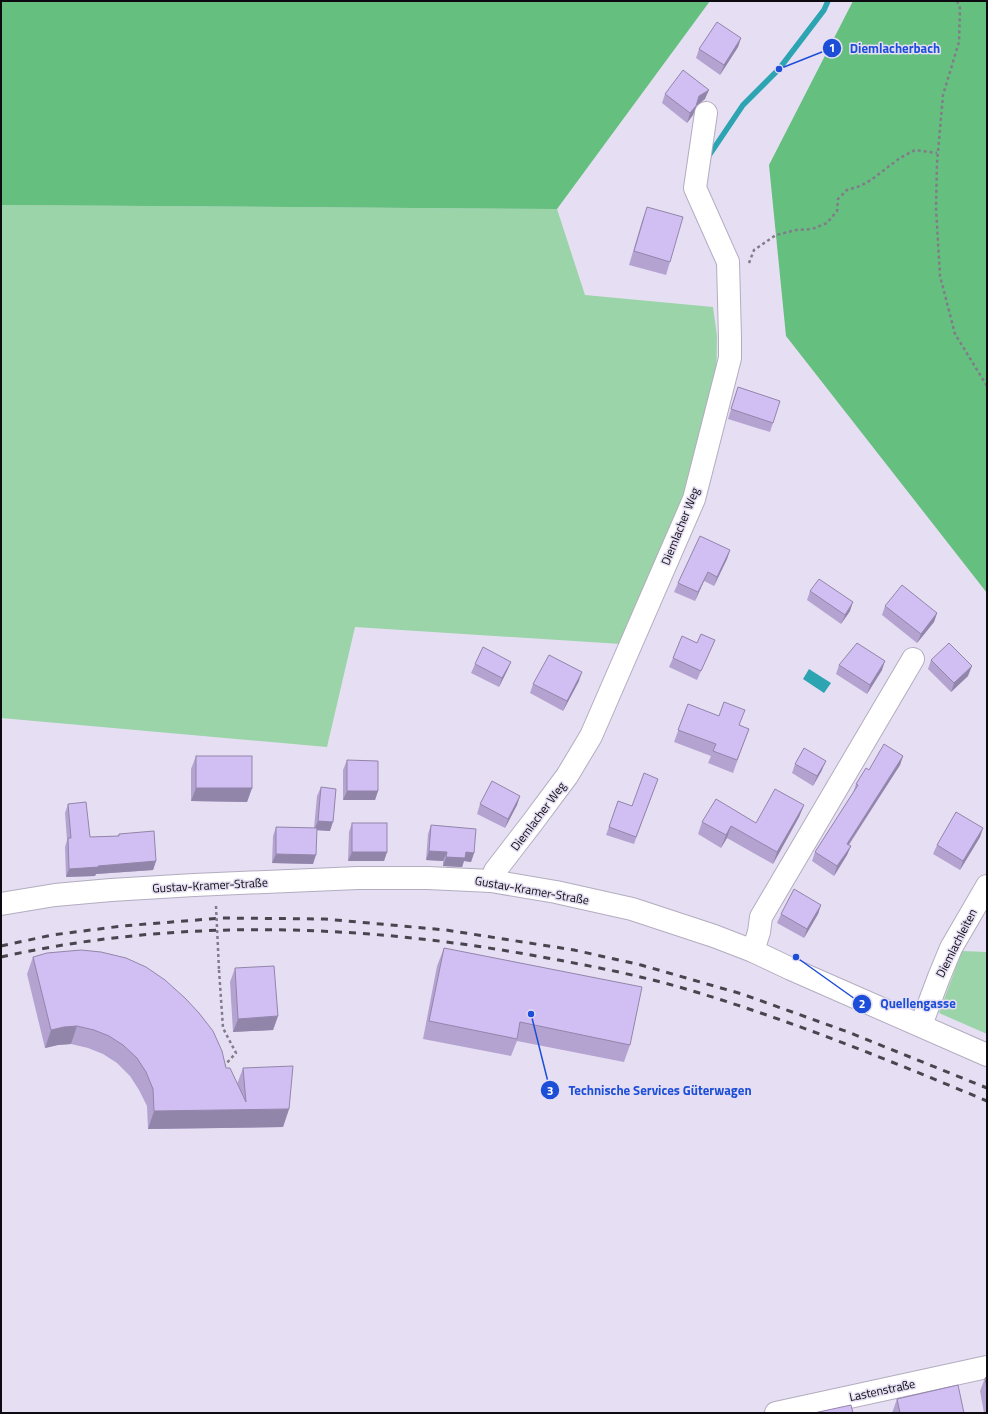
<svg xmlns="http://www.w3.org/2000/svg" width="988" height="1414" viewBox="0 0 988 1414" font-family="'Titillium Web',sans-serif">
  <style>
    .green { fill: #9ad4a8 }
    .forest { fill: #65bf7f }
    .water { fill: #2da4b1 }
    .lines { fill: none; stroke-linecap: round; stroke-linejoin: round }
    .stream { stroke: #2da4b1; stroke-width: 5.5 }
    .minor-casing { stroke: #b3acbf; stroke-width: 24 }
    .path { stroke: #817c8a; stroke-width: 2.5; stroke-dasharray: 3 3; stroke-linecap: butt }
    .minor { stroke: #fff; stroke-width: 22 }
    .rail { stroke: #49454f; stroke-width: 3; stroke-dasharray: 7 7; stroke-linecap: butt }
    .path-bridge { stroke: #817c8a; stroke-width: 2.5; stroke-dasharray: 3 3; stroke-linecap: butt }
    .wall { fill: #b4a3d1 }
    .shaded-wall { fill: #9285aa }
    .building { fill: #d1bef3; stroke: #9285aa }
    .labels { text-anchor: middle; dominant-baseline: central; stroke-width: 3; stroke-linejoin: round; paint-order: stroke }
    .street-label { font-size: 12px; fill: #0d0b11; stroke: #e6dff3 }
    .leader { fill: none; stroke: #1d4ed8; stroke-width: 1.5 }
    .callout-dot { fill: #1d4ed8; stroke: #e6dff3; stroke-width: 1.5 }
    .mark-label { font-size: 12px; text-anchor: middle; font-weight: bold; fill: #fff }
    .callout-label { font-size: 13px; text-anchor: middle; font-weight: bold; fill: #1d4ed8; stroke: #e6dff3; stroke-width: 3; stroke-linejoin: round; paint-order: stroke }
  </style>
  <rect width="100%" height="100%" fill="#e6dff3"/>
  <g class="green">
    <path d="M 1,205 L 557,209 L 585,295 L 713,307 L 717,336 L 716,401 L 680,504 L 621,644 L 355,627 L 327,747 L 1,718 Z"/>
    <path d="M 962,951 L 987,952 L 987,1034 L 939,1013 Z"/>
  </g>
  <g class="forest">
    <path d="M 1,1 L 710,1 L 557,209 L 1,205 Z"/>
    <path d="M 853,1 L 987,1 L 987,593 L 786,336 L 769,165 Z"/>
  </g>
  <path class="water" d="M 809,669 L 831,683 L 824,693 L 803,679 Z"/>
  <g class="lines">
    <path class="stream" d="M 708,157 L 743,105 L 779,69 L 824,10 L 828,1"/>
    <g class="minor-casing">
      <g id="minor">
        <path d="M 491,881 L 495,871 L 532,823 L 567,776 L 591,736 L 694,499 L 730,358 L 730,338 L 728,262 L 695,188 L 706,113"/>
        <path d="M 1,904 L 55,895 L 111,890 L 194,885 L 358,878 L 428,878 L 491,881 L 556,892 L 632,909 L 714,936 L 753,951 L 791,969 L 987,1055"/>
        <path d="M 753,951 L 759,932 L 761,917 L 913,659"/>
        <path d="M 921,1025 L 939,977 L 951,948 L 987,886"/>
        <path d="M 776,1413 L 987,1367"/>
      </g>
    </g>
    <g class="path">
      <path d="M 957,1 L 960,8 L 959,42 L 943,95 L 937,163 L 936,208 L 940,276 L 955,334 L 987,386"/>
      <path d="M 749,263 L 754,250 L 776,235 L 796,230 L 812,229 L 827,223 L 837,211 L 838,199 L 847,190 L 860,186 L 871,180 L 900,158 L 915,150 L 937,153"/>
      <path d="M 219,970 L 223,1028 L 236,1053 L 224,1066"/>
    </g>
    <use href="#minor" class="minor"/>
    <g class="rail">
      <path d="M 1,946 L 52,935 L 122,926 L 222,918 L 325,919 L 446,930 L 574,950 L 641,965 L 742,994 L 848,1032 L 987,1088"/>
      <path d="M 1,957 C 180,917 368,924 547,958 C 597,967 647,977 696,992 C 795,1022 891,1061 987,1101"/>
    </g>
    <path class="path-bridge" d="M 216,906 L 219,970"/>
  </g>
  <g class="wall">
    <path d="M 741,38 L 738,47 L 720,75 L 696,58 L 699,49 Z"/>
    <path d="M 665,94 L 705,99 L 697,105 L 693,115 L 687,123 L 662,103 Z"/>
    <path d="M 647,207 L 670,262 L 666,275 L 629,265 L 642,221 Z"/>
    <path d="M 738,387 L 773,423 L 770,432 L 728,419 Z"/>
    <path d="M 730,550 L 727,559 L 714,586 L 704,581 L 695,601 L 674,592 L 678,583 Z"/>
    <path d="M 810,591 L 850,611 L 841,624 L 807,600 Z"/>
    <path d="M 885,606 L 937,613 L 934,622 L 917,643 L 882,615 Z"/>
    <path d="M 715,640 L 711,649 L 697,680 L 669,667 L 673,658 L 697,643 Z"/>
    <path d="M 931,660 L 968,676 L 951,692 L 928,669 Z"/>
    <path d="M 511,662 L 507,671 L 499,687 L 471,673 L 475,664 Z"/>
    <path d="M 839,665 L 882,670 L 867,694 L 836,674 Z"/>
    <path d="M 579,681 L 563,711 L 530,693 L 533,684 Z"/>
    <path d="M 688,704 L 749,729 L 733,773 L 708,763 L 711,756 L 674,742 Z"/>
    <path d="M 196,756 L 252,788 L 247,802 L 191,801 L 191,769 Z"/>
    <path d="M 903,756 L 900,765 L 849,845 L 851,846 L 847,855 L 834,876 L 812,861 L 815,852 L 853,793 L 856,784 L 869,770 Z"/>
    <path d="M 347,760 L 378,791 L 375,800 L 343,800 L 343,770 Z"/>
    <path d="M 795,764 L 822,770 L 813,786 L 792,773 Z"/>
    <path d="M 658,779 L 634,844 L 606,835 L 618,801 L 632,806 Z"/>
    <path d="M 321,787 L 330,831 L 317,830 L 313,864 L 272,863 L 273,836 L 276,827 L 314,828 L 317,796 Z"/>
    <path d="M 520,796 L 517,805 L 505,828 L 477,814 L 480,804 Z"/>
    <path d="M 68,804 L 90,837 L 118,836 L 119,834 L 156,861 L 153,870 L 96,874 L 95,876 L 66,877 L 65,847 L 67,840 L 65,813 Z"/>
    <path d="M 804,805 L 799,817 L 773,864 L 727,838 L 721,848 L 698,834 L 702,822 L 756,823 Z"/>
    <path d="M 352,823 L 387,852 L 384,861 L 348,861 L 349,832 Z"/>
    <path d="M 431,825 L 474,853 L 471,862 L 464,861 L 462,867 L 443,866 L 443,861 L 426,860 L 428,834 Z"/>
    <path d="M 983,828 L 980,837 L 960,870 L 933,854 L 937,845 Z"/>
    <path d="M 821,905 L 818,914 L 804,938 L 777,923 L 781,914 Z"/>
    <path d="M 444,948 L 630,1045 L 624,1062 L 517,1041 L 511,1056 L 423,1039 L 437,966 Z"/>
    <path d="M 33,957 L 226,1068 L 237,1084 L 243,1068 L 289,1109 L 283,1127 L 148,1129 L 147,1106 L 139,1090 L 130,1076 L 117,1063 L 103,1054 L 88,1048 L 71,1044 L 58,1045 L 45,1048 L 27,974 Z"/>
    <path d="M 235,968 L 278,1016 L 273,1030 L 233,1032 L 230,982 Z"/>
    <path d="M 987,1377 L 987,1413 L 984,1413 L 980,1391 L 985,1378 Z"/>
    <path d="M 897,1399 L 964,1413 L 892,1413 Z"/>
  </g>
  <g class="shaded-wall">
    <path d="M 741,38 L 738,47 L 720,75 L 724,65 Z"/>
    <path d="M 709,90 L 705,99 L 696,106 L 699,96 Z"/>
    <path d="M 696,106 L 693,115 L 687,123 L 690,113 Z"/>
    <path d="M 730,550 L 727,559 L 714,586 L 717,577 Z"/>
    <path d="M 708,572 L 704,581 L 695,601 L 698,592 Z"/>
    <path d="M 853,602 L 850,611 L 841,624 L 845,615 Z"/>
    <path d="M 937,613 L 934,622 L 917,643 L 921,634 Z"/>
    <path d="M 885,661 L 882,670 L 867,694 L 870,685 Z"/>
    <path d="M 511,662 L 507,671 L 499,687 L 502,678 Z"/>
    <path d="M 972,666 L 968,676 L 951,692 L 954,683 Z"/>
    <path d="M 582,672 L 579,681 L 563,711 L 567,701 Z"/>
    <path d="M 903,756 L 900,765 L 843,853 L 847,844 Z"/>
    <path d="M 826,761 L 822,770 L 813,786 L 817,776 Z"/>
    <path d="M 196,788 L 252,788 L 247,802 L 191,801 Z"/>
    <path d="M 347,791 L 378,791 L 375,800 L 343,800 Z"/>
    <path d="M 520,796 L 517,805 L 505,828 L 508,819 Z"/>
    <path d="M 804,805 L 799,817 L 773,864 L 777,852 Z"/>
    <path d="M 318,821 L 333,822 L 330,831 L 314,830 Z"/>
    <path d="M 731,826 L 727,838 L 721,848 L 726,835 Z"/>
    <path d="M 983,828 L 980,837 L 960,870 L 963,861 Z"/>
    <path d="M 851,846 L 847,855 L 834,876 L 837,866 Z"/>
    <path d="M 429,851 L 447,852 L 443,861 L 426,860 Z"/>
    <path d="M 352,852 L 387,852 L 384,861 L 348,861 Z"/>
    <path d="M 466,852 L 474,853 L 471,862 L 464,861 L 462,867 L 443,866 L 446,857 Z"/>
    <path d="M 276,854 L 316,855 L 313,864 L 272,863 Z"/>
    <path d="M 156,861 L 153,870 L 96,874 L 95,876 L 66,877 L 69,869 L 98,866 Z"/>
    <path d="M 821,905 L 818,914 L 804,938 L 807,929 Z"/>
    <path d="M 278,1016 L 273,1030 L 233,1032 L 238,1019 Z"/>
    <path d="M 77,1026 L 71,1044 L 58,1045 L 45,1048 L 51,1030 L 64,1027 Z"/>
    <path d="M 289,1109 L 283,1127 L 148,1129 L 154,1111 Z"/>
  </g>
  <g class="building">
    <path d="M 717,22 L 741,38 L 724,65 L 699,49 Z"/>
    <path d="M 683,70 L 709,90 L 699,96 L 696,106 L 690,113 L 665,94 Z"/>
    <path d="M 647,207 L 683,217 L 670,262 L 634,251 Z"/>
    <path d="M 738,387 L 780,401 L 773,423 L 731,409 Z"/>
    <path d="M 700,536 L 730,550 L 717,577 L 708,572 L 698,592 L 678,583 Z"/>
    <path d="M 819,579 L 853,602 L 845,615 L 810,591 Z"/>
    <path d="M 902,585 L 937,613 L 921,634 L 885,606 Z"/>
    <path d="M 701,634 L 715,640 L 701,671 L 673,658 L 682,636 L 697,643 Z"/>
    <path d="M 857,643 L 885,661 L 870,685 L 839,665 Z"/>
    <path d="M 949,643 L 972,666 L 954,683 L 931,660 Z"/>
    <path d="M 483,647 L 511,662 L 502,678 L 475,664 Z"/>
    <path d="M 549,655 L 582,672 L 567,701 L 533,684 Z"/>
    <path d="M 724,702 L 745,710 L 739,725 L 749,729 L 737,760 L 713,751 L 716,744 L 678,730 L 688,704 L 719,716 Z"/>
    <path d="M 884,744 L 903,756 L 847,844 L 851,846 L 837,866 L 815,852 L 858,785 L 856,784 L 866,768 L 869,770 Z"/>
    <path d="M 804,748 L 826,761 L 817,776 L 795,764 Z"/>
    <rect x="196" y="756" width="56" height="32"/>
    <path d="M 347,760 L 378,761 L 378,791 L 347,791 Z"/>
    <path d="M 644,773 L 658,779 L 636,837 L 609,827 L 618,801 L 632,806 Z"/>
    <path d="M 492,781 L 520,796 L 508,819 L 480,804 Z"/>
    <path d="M 321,787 L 336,789 L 333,822 L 318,821 Z"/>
    <path d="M 775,789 L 804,805 L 777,852 L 731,826 L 726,835 L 702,822 L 716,799 L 756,823 Z"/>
    <path d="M 86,802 L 90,837 L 119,836 L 119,834 L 154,831 L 156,861 L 98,866 L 99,867 L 69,869 L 68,838 L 71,838 L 68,804 Z"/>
    <path d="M 956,812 L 983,828 L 963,861 L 937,845 Z"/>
    <rect x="352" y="823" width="35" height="29"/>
    <path d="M 431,825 L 476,829 L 474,853 L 466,852 L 465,858 L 446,857 L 447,852 L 429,851 Z"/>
    <path d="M 276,827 L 317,828 L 316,855 L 276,854 Z"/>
    <path d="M 794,889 L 821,905 L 807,929 L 781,914 Z"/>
    <path d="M 444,948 L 642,987 L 630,1045 L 520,1022 L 517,1039 L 429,1021 Z"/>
    <path d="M 81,950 L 101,952 L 126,958 L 146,967 L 165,980 L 185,998 L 199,1013 L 213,1031 L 222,1051 L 226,1068 L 230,1068 L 246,1102 L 243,1068 L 293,1066 L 289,1109 L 154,1111 L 153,1089 L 146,1072 L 137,1058 L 123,1045 L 109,1036 L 94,1030 L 77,1026 L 64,1027 L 51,1030 L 33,957 L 47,953 Z"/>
    <path d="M 274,966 L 278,1016 L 238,1019 L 235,968 Z"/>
    <path d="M 987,1377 L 987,1390 L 985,1378 Z"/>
    <path d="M 958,1385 L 964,1413 L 900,1413 L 897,1399 Z"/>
    <path d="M 851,1405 L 853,1413 L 814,1413 Z"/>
  </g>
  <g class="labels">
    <g class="street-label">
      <text transform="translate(680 526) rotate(-68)">Diemlacher Weg</text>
      <text transform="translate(538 816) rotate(-53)">Diemlacher Weg</text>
      <text transform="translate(210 885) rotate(-3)">Gustav-Kramer-Straße</text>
      <text transform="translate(532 890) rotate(10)">Gustav-Kramer-Straße</text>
      <text transform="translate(956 943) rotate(-63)">Diemlachleiten</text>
      <text transform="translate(882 1390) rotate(-12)">Lastenstraße</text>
    </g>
  </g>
  <path class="leader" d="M779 69L832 48M796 957L862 1004M531 1014L550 1090"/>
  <g class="callout-dot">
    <circle cx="779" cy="69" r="4"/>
    <circle cx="796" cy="957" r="4"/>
    <circle cx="531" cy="1014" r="4"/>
    <circle cx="832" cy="48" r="10"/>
    <circle cx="862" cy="1004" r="10"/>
    <circle cx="550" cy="1090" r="10"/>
  </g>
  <g class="mark-label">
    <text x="832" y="52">1</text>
    <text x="862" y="1008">2</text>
    <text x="550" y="1095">3</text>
  </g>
  <g class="callout-label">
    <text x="895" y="53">Diemlacherbach</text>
    <text x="918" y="1008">Quellengasse</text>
    <text x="660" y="1095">Technische Services Güterwagen</text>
  </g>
  <rect width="988" height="1414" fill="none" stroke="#0d0b11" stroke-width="4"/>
</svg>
